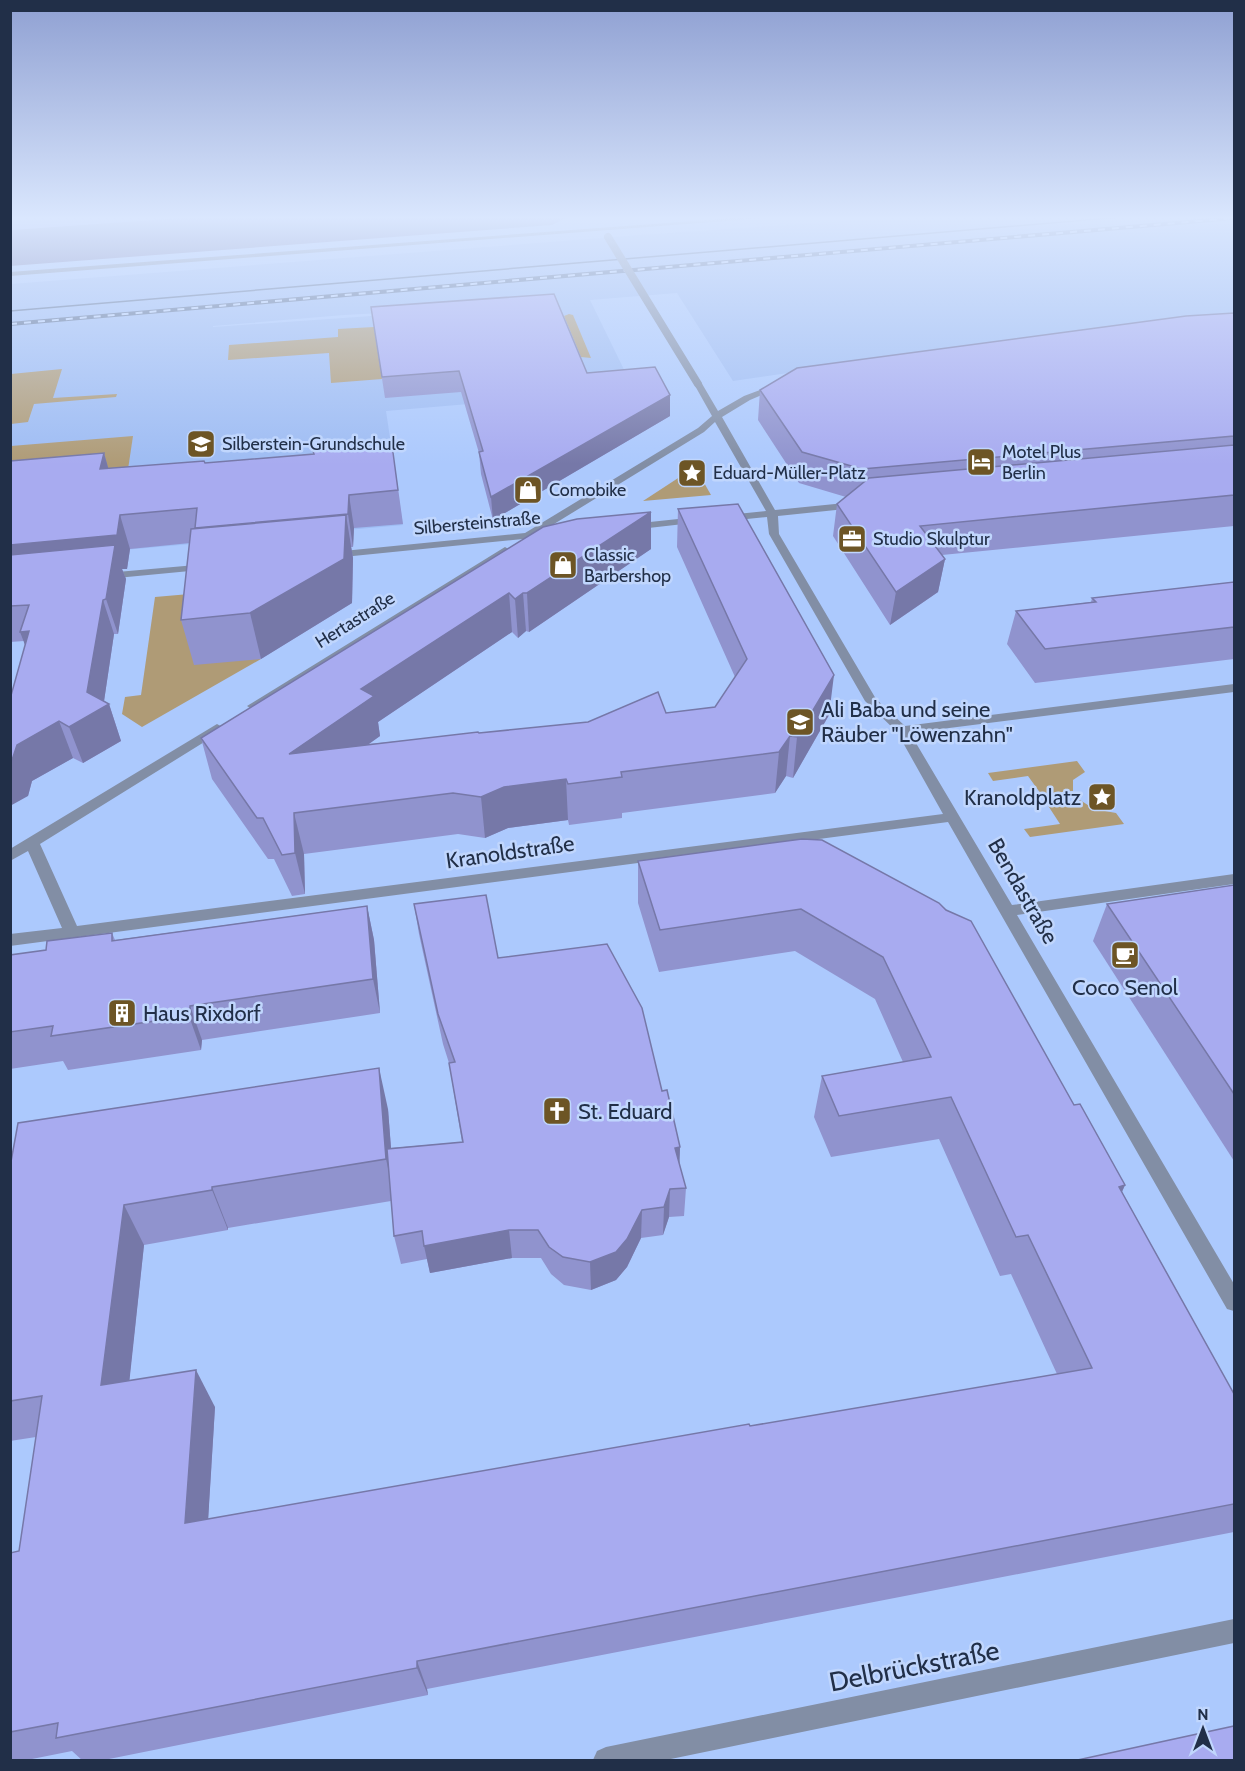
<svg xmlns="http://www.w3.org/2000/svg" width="1245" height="1771" viewBox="0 0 1245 1771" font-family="Cabin,sans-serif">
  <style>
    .built { fill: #9ebcf3; fill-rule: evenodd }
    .green { fill: #af9b76 }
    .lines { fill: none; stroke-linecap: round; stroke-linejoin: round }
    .minor { fill: #828ea5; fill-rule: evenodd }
    .tram { stroke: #576b8f; stroke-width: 1.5 }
    .rail-casing { stroke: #576b8f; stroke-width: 4 }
    .rail { stroke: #c0d6fd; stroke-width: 2; stroke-dasharray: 7; stroke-linecap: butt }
    .minor-bridge { stroke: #828ea5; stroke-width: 8 }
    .wall { fill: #9093ce }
    .shaded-wall { fill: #7678a8 }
    .building { fill: #a8abf0; stroke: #7678a8; stroke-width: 1.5 }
    .labels { text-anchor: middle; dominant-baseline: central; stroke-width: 5; stroke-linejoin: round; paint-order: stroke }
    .far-poi-label { font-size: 18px; fill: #212f48; stroke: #c0d6fd; text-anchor: start }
    .far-street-label { font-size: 18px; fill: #212f48; stroke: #c0d6fd }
    .poi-label { font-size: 22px; fill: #212f48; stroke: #c0d6fd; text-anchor: start }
    .street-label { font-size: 22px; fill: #212f48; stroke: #c0d6fd }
    .near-street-label { font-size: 27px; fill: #212f48; stroke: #c0d6fd }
  </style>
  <rect width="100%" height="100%" fill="#acc9fd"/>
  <path class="built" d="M 919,216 L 1234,216 L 1234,315 L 830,367 L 733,381 L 677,293 L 590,300 L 634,390 L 386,411 L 403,525 L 11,560 L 11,284 L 640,235 ZM 529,305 L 213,327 L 213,326 L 344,315 Z"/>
  <g class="green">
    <path d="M 569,314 L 573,315 L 591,358 L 581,357 L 564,316 Z"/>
    <path d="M 374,327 L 382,379 L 331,383 L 329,353 L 228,360 L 229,345 L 338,337 L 338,329 Z"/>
    <path d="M 62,369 L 53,398 L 117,394 L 116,397 L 34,404 L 28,422 L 11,424 L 11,374 Z"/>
    <path d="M 133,436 L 127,476 L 11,487 L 11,446 Z"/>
    <path d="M 695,467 L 711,495 L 643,501 Z"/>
    <path d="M 201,593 L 261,659 L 142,727 L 122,714 L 125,697 L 141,695 L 155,597 Z"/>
    <path d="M 1077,761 L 1085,772 L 1073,780 L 1073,791 L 1041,794 L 1028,776 L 993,781 L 988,773 Z"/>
    <path d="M 1080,800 L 1094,809 L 1116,813 L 1124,824 L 1030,837 L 1024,829 L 1060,824 L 1047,804 Z"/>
  </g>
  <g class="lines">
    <g class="minor">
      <path d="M 760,216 L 791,216 L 10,276 L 10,272 Z"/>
      <path d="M 695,382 L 701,382 L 718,411 L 744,396 L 779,383 L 783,386 L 750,400 L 722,417 L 775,510 L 855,502 L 860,505 L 855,508 L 778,516 L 779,534 L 876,699 L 905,726 L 1234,684 L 1234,692 L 910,733 L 1012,905 L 1234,874 L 1234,884 L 1017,915 L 1234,1284 L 1234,1311 L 1227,1309 L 948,822 L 10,946 L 10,934 L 62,928 L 28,851 L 10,861 L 10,849 L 217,724 L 224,728 L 222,731 L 40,844 L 77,926 L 943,814 L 897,732 L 865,701 L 769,534 L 767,517 L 727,521 L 722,518 L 727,515 L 766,511 L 715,422 L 704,432 L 541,532 L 544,535 L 543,537 L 333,558 L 328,555 L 333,552 L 525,533 L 698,428 L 712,416 L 694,384 Z"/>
      <path d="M 697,517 L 701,518 L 701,522 L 631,530 L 626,527 L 631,524 Z"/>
      <path d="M 505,547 L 510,550 L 509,552 L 258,709 L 253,710 L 247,706 Z"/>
      <path d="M 207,564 L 213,567 L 211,569 L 106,579 L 100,576 L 106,573 Z"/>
      <path d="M 1234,1619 L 1234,1643 L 666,1760 L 593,1760 L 597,1751 L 606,1747 Z"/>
    </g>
    <path class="tram" d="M 10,311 L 1133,216"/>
    <g class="rail-casing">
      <path id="rail" d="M 10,324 L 1234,218"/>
    </g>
    <use href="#rail" class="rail"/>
    <path class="minor-bridge" d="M 608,237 L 698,384"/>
  </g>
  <g class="wall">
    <path d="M 371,307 L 587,373 L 670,395 L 670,416 L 493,520 L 481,474 L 479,453 L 461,392 L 385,398 Z"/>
    <path d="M 1234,313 L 1234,526 L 942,555 L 945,559 L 938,592 L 890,625 L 833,536 L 837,504 L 846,497 L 799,483 L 758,420 L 760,390 Z"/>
    <path d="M 392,445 L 403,524 L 354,528 L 353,547 L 351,547 L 353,558 L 352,603 L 261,659 L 194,665 L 181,620 L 190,543 L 130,549 L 127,569 L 122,569 L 126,579 L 118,634 L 114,634 L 104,701 L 109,704 L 121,741 L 83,763 L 73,758 L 32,781 L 28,796 L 25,645 L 24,641 L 10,642 L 10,461 L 104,453 L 108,468 L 205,463 L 314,454 Z"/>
    <path d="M 678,509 L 829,715 L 793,778 L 786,776 L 775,793 L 622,813 L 622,818 L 569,825 L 568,820 L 508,828 L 485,838 L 458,834 L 304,854 L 305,894 L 292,896 L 274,859 L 268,859 L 212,779 L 201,738 L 651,512 L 651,549 L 529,632 L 526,631 L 518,638 L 512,632 L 378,722 L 380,736 L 369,744 L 588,722 L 715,707 L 735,677 L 677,547 Z"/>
    <path d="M 1234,582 L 1234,659 L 1035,683 L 1007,644 L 1016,611 L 1091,602 L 1092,598 Z"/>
    <path d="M 802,839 L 1074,1105 L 1125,1185 L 1122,1192 L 1234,1394 L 1234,1532 L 427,1689 L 428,1695 L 99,1761 L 83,1761 L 72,1751 L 22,1761 L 10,1761 L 10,1553 L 19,1551 L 36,1437 L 10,1441 L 10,1167 L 388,1109 L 391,1148 L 462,1142 L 449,1063 L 443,1044 L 419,934 L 414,904 L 498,958 L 662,1091 L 680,1147 L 679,1165 L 686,1188 L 684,1216 L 669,1217 L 663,1235 L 641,1238 L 627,1267 L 616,1280 L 591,1290 L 564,1285 L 551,1274 L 541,1258 L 512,1258 L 430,1273 L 427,1259 L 401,1264 L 394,1236 L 391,1201 L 228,1228 L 228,1230 L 144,1245 L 129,1381 L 215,1407 L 208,1519 L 1057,1374 L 1011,1274 L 1000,1276 L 939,1139 L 831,1157 L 814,1117 L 822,1076 L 903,1062 L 875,999 L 795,951 L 659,972 L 638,903 L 638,861 Z"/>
    <path d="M 1234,885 L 1234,1161 L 1093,941 L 1107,904 Z"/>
    <path d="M 367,906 L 374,940 L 380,1013 L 202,1040 L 201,1050 L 68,1070 L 63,1061 L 10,1069 L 10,955 L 46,950 L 112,933 L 115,940 Z"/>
  </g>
  <g class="shaded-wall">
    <path d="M 220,216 L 570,216 L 552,225 L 10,266 L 10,231 Z"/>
    <path d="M 645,216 L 670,216 L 645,218 Z"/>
    <path d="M 670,395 L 670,416 L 493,520 L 491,497 Z"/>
    <path d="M 104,453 L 113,485 L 100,469 Z"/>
    <path d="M 349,495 L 354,528 L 353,547 L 348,514 Z"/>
    <path d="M 651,512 L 651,549 L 529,632 L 527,593 Z"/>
    <path d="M 120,515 L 130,549 L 127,569 L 122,569 L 126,579 L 118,634 L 106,599 L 10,580 L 10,545 Z"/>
    <path d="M 346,515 L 353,558 L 352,603 L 261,659 L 250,613 Z"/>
    <path d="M 945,559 L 938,592 L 890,625 L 896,592 Z"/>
    <path d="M 509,593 L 512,632 L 378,722 L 380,736 L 298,794 L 289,754 L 361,689 Z"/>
    <path d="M 523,593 L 526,631 L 518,638 L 515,599 Z"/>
    <path d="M 103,600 L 114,634 L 103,708 L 109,704 L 121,741 L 83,763 L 69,727 L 87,692 Z"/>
    <path d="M 29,631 L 34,668 L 20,632 Z"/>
    <path d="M 834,675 L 829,715 L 793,778 L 797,737 Z"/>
    <path d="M 59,721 L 73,758 L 32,781 L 28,796 L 10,806 L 10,761 L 17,745 Z"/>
    <path d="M 790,736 L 786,776 L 775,793 L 779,752 Z"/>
    <path d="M 566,779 L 568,820 L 508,828 L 485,838 L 481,797 L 504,787 Z"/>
    <path d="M 294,813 L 304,854 L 305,894 L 295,853 Z"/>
    <path d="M 367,906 L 374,940 L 380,1013 L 373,979 Z"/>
    <path d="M 190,1006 L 202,1040 L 201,1050 L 189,1016 Z"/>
    <path d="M 379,1068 L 388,1109 L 395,1200 L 386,1159 Z"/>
    <path d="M 680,1147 L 679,1176 L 675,1148 Z"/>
    <path d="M 1125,1185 L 1106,1226 L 1119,1187 Z"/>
    <path d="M 212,1187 L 228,1228 L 228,1230 L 212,1190 Z"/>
    <path d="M 670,1189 L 669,1217 L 663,1235 L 664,1207 Z"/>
    <path d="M 124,1205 L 144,1245 L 125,1422 L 101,1385 Z"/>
    <path d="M 642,1210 L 641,1238 L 627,1267 L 616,1280 L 591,1290 L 590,1262 Z"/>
    <path d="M 509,1230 L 512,1258 L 430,1273 L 424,1246 Z"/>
    <path d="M 196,1370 L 215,1407 L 206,1555 L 185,1523 Z"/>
    <path d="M 417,1661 L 427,1689 L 428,1695 L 417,1668 Z"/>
  </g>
  <g class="building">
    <path d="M 10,216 L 220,216 L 10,231 Z"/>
    <path d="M 554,294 L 587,373 L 655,367 L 670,395 L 491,497 L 479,452 L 483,451 L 459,371 L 382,377 L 371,307 Z"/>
    <path d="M 1234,313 L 1234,436 L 862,469 L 802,452 L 760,390 L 797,368 L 1186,316 Z"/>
    <path d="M 392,445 L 398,490 L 349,495 L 348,514 L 195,528 L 197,508 L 120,515 L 117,535 L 10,545 L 10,461 L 104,453 L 100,469 L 204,461 L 205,463 L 314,454 L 313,451 Z"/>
    <path d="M 1234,445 L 1234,495 L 920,526 L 945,559 L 896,592 L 837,504 L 869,478 Z"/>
    <path d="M 738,504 L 834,675 L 797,737 L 790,736 L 779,752 L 621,772 L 622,777 L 568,784 L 566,779 L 504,787 L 481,797 L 453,793 L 294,813 L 295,853 L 282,855 L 263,818 L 257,818 L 201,738 L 543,527 L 577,519 L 651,512 L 527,593 L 523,593 L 515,599 L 509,593 L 361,689 L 374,696 L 289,754 L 478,732 L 479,733 L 588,722 L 658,692 L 666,713 L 715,707 L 747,659 L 678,509 Z"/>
    <path d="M 346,515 L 344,559 L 250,613 L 181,620 L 191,529 Z"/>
    <path d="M 115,545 L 106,599 L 103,600 L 87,692 L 109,704 L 69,727 L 59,721 L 17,745 L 12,760 L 10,761 L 10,699 L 29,631 L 20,632 L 29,605 L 10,606 L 10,555 Z"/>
    <path d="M 1234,582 L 1234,627 L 1045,649 L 1016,611 L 1096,602 L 1092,598 Z"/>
    <path d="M 802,839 L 822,840 L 939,903 L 946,910 L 971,921 L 1074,1105 L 1080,1104 L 1125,1185 L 1119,1187 L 1234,1394 L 1234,1504 L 417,1661 L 417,1668 L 56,1738 L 58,1723 L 10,1732 L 10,1553 L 19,1551 L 42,1396 L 10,1401 L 10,1167 L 18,1123 L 379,1068 L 386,1159 L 212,1187 L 212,1190 L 124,1205 L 101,1385 L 196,1370 L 185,1523 L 749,1424 L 750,1426 L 1092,1368 L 1028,1235 L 1016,1237 L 951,1097 L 839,1116 L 822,1076 L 931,1057 L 883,957 L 801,909 L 660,930 L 638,861 Z"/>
    <path d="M 1234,885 L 1234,1094 L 1107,904 Z"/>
    <path d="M 486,895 L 498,958 L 607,944 L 642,1008 L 662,1091 L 667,1090 L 680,1147 L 675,1148 L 686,1188 L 670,1189 L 664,1207 L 642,1210 L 627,1239 L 616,1252 L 590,1262 L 563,1257 L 549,1247 L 538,1230 L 509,1230 L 424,1246 L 422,1231 L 394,1236 L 387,1149 L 463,1142 L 449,1063 L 455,1062 L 438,1014 L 414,904 Z"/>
    <path d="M 367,906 L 373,979 L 190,1006 L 189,1016 L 51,1036 L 53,1026 L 10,1032 L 10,955 L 46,950 L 47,941 L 112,933 L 112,941 Z"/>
    <path d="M 1234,1726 L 1234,1761 L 1073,1761 Z"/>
  </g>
  <linearGradient id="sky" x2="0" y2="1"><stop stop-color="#8fa0d2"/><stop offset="0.47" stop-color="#dae7fe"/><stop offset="1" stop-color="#dae7fe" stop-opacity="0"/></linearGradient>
  <rect width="1245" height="464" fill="url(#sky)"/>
  <defs>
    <g id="school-square" transform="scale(1.5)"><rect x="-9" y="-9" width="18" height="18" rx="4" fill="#6d5525" stroke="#c0d6fd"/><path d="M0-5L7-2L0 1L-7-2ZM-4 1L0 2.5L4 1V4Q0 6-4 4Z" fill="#fff"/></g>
    <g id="hotel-square" transform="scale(1.5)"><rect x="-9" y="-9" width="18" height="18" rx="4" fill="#6d5525" stroke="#c0d6fd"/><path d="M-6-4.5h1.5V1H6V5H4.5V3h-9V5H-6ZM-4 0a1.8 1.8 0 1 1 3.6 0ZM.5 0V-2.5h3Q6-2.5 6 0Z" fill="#fff"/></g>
    <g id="sight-square" transform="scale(1.5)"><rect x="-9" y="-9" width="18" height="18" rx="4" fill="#6d5525" stroke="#c0d6fd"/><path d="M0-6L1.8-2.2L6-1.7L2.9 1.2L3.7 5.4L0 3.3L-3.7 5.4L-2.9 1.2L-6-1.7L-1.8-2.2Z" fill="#fff"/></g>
    <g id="shop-square" transform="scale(1.5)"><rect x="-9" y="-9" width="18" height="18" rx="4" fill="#6d5525" stroke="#c0d6fd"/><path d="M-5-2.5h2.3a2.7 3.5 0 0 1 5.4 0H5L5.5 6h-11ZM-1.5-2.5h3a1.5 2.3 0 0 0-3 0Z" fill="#fff"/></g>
    <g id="office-square" transform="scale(1.5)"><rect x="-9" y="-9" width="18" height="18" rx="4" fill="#6d5525" stroke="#c0d6fd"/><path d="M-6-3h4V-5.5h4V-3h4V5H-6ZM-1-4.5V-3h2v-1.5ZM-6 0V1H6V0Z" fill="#fff"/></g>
    <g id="cafe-square" transform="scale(1.5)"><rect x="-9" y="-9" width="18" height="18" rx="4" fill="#6d5525" stroke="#c0d6fd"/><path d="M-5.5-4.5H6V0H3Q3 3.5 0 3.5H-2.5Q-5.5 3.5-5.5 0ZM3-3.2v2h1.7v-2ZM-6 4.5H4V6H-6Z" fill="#fff"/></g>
    <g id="building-square" transform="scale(1.5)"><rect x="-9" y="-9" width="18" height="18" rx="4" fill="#6d5525" stroke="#c0d6fd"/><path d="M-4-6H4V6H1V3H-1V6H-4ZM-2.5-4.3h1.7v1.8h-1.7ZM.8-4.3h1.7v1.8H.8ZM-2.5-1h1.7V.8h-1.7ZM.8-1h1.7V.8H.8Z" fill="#fff"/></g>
    <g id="church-square" transform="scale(1.5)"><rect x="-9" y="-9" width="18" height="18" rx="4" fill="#6d5525" stroke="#c0d6fd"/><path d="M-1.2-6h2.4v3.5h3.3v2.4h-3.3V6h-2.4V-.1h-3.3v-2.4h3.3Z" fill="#fff"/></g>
  </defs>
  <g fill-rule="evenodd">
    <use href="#school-square" x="201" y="444"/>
    <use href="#hotel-square" x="981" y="462"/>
    <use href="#sight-square" x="692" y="473"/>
    <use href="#shop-square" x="528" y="490"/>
    <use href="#office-square" x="852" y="539"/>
    <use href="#shop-square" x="563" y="565"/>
    <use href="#school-square" x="800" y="722"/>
    <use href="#sight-square" x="1102" y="797"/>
    <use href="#cafe-square" x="1125" y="955"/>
    <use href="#building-square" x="122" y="1013"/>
    <use href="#church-square" x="557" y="1111"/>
  </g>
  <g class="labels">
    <g class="far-poi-label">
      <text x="222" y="444">Silberstein-Grundschule</text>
      <text x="1002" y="452">Motel Plus<tspan x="1002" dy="21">Berlin</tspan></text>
      <text x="713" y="473">Eduard-Müller-Platz</text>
      <text x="549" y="490">Comobike</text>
      <text x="873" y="539">Studio Skulptur</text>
      <text x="584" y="555">Classic<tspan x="584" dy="21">Barbershop</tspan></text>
    </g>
    <g class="far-street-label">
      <text transform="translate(477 523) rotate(-5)">Silbersteinstraße</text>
      <text transform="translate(355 620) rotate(-32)">Hertastraße</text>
    </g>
    <g class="poi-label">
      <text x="821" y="709">Ali Baba und seine<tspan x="821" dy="25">Räuber "Löwenzahn"</tspan></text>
      <text x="1081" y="797" text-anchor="end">Kranoldplatz</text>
      <text x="1125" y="987" text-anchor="middle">Coco Senol</text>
      <text x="143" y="1013">Haus Rixdorf</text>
      <text x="578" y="1111">St. Eduard</text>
    </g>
    <g class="street-label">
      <text transform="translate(510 852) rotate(-8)">Kranoldstraße</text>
      <text transform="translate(1023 891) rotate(60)">Bendastraße</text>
    </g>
    <g class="near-street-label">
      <text transform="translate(914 1666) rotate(-11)">Delbrückstraße</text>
    </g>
  </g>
  <rect width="1245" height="1771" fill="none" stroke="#212f48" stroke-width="24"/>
  <g transform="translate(1203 1729)" stroke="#c0d6fd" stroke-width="4.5" paint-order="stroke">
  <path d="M0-4.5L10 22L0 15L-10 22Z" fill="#212f48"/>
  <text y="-9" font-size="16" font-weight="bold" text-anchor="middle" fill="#212f48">N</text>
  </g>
</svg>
